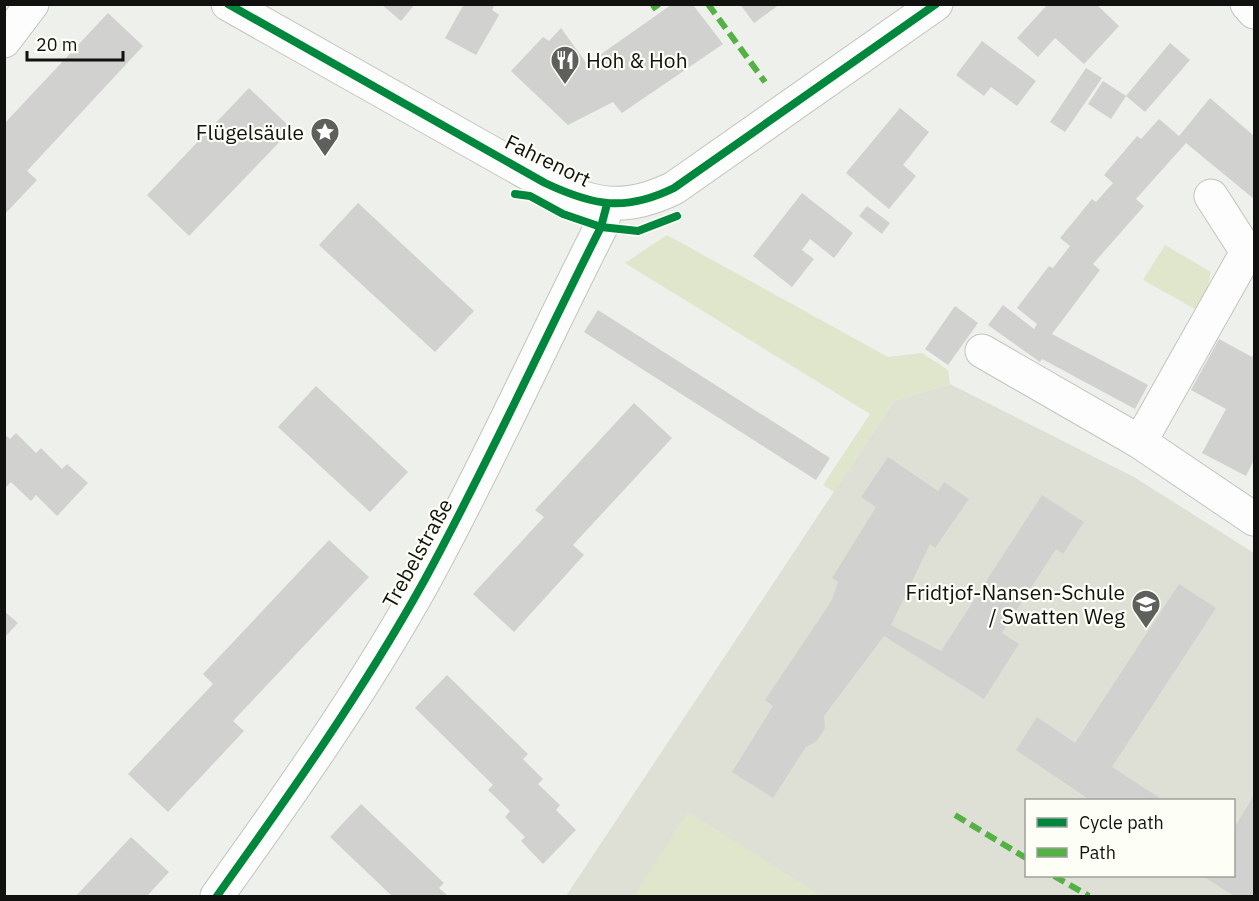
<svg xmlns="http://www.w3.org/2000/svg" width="1259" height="901" viewBox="0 0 1259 901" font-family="'IBM Plex Sans',sans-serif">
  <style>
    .built { fill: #dee0d6; fill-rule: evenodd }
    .green { fill: #e0e6cc }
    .building { fill: #d1d2cf }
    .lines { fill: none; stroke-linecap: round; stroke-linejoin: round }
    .minor-casing { stroke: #c3c4c0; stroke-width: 35 }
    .major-casing { stroke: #c3c4c0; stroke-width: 35 }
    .minor { stroke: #fcfdfc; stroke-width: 33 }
    .major { stroke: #fcfdfc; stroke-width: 33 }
    .quiet { stroke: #54b144; stroke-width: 6; stroke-dasharray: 12 6; stroke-linecap: butt }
    .cycleway-casing { stroke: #fdfff7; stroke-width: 11 }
    .cycleway { stroke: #00873e; stroke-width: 8 }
    .labels { text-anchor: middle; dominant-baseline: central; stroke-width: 4.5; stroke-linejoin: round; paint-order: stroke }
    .poi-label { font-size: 21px; fill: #11120f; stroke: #fdfff7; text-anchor: end }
    .street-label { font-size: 21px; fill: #11120f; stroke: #fdfff7 }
  </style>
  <rect width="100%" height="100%" fill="#eef0eb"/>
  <path class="built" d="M 950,384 L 1134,477 L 1254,553 L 1254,896 L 566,896 L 894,401 ZM 1026,800 L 1234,800 L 1234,876 L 1026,876 Z"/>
  <g class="green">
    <path d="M 667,235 L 888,357 L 922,353 L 948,370 L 950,384 L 894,401 L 834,492 L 823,485 L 870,414 L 625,263 Z"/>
    <path d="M 1165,245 L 1211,272 L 1202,313 L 1143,280 Z"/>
    <path d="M 688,812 L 822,896 L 634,896 Z"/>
  </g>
  <g class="building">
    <path d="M 381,4 L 415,4 L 401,21 Z"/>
    <path d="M 464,4 L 495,4 L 492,10 L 499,15 L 476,55 L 445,38 Z"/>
    <path d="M 740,4 L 780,4 L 754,23 Z"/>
    <path d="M 1048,4 L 1096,4 L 1119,26 L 1084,64 L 1055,38 L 1038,57 L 1017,38 Z"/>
    <path d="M 671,5 L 693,5 L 723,44 L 622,113 L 613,102 L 568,125 L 511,71 L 543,37 L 549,41 L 561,28 L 587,64 Z"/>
    <path d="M 108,13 L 143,46 L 27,171 L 37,180 L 4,215 L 4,124 Z"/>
    <path d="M 982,41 L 1036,81 L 1017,106 L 991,87 L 984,96 L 956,75 Z"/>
    <path d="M 1170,43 L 1190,60 L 1145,112 L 1126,96 L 1111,119 L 1088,104 L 1103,81 L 1126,96 Z"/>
    <path d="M 1086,68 L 1102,78 L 1065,132 L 1050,122 Z"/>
    <path d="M 249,88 L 292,129 L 189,236 L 147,195 Z"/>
    <path d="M 1210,98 L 1254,136 L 1254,199 L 1186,143 L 1136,199 L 1144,206 L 1093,264 L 1100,270 L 1052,334 L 1148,385 L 1135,409 L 1042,359 L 1040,362 L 988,325 L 1003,305 L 1034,329 L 1037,324 L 1017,308 L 1049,266 L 1053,268 L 1070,246 L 1060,238 L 1092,199 L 1096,202 L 1113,183 L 1104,175 L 1137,136 L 1141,139 L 1159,119 L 1179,136 Z"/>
    <path d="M 900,108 L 929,132 L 903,165 L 916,176 L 889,209 L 846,173 Z"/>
    <path d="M 802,193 L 853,233 L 834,258 L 810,239 L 802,250 L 814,259 L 792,287 L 753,256 Z"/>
    <path d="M 358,203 L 474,311 L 435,352 L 319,245 Z"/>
    <path d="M 867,206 L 890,223 L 882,234 L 859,216 Z"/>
    <path d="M 955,306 L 978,323 L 948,365 L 925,349 Z"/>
    <path d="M 598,310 L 830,458 L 816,480 L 584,332 Z"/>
    <path d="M 1219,339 L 1252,357 L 1254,353 L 1254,460 L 1246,476 L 1202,453 L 1226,409 L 1191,390 Z"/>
    <path d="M 316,386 L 408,472 L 370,512 L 278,427 Z"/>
    <path d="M 634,403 L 672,438 L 573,545 L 584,555 L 514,632 L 473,594 L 544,517 L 535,510 Z"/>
    <path d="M 16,433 L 36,453 L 41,448 L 62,469 L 67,464 L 88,483 L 57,516 L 36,495 L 31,501 L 11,482 L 4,489 L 4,434 L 10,439 Z"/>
    <path d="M 888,457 L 938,491 L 944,482 L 969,499 L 935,548 L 930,544 L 891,625 L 941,651 L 1042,495 L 1084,522 L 1063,554 L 1056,549 L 1002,633 L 1019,644 L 984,699 L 884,636 L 824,716 L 825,728 L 817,741 L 806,747 L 773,798 L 732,772 L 773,706 L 765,700 L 832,600 L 838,582 L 832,578 L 876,507 L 861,497 Z"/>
    <path d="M 329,540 L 369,577 L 233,721 L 244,731 L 168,812 L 128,774 L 213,684 L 203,674 Z"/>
    <path d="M 1179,584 L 1216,608 L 1112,767 L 1163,800 L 1090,800 L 1016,750 L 1037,717 L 1075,743 Z"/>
    <path d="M 4,611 L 18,623 L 4,638 Z"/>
    <path d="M 447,675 L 528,754 L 523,759 L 543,779 L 538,784 L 560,805 L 556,810 L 576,830 L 543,864 L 521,841 L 525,837 L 505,817 L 510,811 L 488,790 L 493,785 L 415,708 Z"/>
    <path d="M 1254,795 L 1254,896 L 1234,896 L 1203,876 L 1234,876 L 1234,828 Z"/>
    <path d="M 361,804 L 444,883 L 439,888 L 448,896 L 392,896 L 330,837 Z"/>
    <path d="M 131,837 L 169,872 L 147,896 L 76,896 Z"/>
  </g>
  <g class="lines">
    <g class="minor-casing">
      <g id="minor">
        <path d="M 228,4 L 545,183 C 594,206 625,212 674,188 L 936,4"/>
        <path d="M 4,41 L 32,4"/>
        <path d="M 982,351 L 1140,442 L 1254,519"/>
        <path d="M 1140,442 L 1247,252 L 1211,196"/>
        <path d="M 217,896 C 290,794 363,691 424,581 C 487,466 541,345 601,227 L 607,204"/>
      </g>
    </g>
    <g class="major-casing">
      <path id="major" d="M 1247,4 L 1254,12"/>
    </g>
    <use href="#minor" class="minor"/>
    <use href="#major" class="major"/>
    <g class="quiet">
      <path d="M 708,4 L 765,82"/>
      <path d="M 652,9 L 659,4"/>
      <path d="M 955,815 L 1026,858"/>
      <path d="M 1054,876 L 1089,896"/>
    </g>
    <g class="cycleway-casing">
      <g id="cycleway">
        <path d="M 228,4 L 545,183 C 594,206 625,212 674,188 L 936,4"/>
        <path d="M 515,194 L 530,196 L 563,214 L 601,227 L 638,231 L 677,216"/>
        <path d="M 217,896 C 290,794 363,691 424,581 C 487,466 541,345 601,227 L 607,204"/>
      </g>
    </g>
    <use href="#cycleway" class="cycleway"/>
  </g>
  <defs>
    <g id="restaurant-pin" transform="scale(1.5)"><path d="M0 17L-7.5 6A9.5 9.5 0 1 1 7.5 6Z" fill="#5e605c" stroke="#fdfff7"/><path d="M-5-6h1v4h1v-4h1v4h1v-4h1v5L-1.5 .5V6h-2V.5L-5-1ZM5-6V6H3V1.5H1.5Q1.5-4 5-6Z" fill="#fff"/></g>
    <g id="sight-pin" transform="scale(1.5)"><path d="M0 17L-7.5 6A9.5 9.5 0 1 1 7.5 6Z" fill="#5e605c" stroke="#fdfff7"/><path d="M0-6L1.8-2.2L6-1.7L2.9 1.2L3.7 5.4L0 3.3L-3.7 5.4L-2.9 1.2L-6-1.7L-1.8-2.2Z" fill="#fff"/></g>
    <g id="school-pin" transform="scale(1.5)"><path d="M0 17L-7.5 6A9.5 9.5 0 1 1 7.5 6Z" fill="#5e605c" stroke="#fdfff7"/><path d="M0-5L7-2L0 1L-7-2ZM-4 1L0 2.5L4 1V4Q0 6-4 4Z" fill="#fff"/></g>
  </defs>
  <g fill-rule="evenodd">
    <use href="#restaurant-pin" x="565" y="60"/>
    <use href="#sight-pin" x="325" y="132"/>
    <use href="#school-pin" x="1146" y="604"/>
  </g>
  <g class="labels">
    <g class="poi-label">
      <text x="586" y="60" text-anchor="start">Hoh &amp; Hoh</text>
      <text x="304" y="132">Flügelsäule</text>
      <text x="1125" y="592">Fridtjof-Nansen-Schule<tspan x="1125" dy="24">/ Swatten Weg</tspan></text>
    </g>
    <g class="street-label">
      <text transform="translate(548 160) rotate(26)">Fahrenort</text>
      <text transform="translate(417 553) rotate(-61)">Trebelstraße</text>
    </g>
  </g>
  <rect width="1259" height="901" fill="none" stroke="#11120f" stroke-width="12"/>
  <rect x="1025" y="799" width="210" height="78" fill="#fdfff7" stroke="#9fa09a" stroke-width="1.5"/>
  <rect x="1037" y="818" width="30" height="9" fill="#00873e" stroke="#9fa09a" stroke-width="1.5"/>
  <text x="1079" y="829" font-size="18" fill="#11120f">Cycle path</text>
  <rect x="1037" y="848" width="30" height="9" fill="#54b144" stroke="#9fa09a" stroke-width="1.5"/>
  <text x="1079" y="859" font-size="18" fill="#11120f">Path</text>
  <path d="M27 51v9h96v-9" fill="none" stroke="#11120f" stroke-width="3"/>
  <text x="36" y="51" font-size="18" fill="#11120f" stroke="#fdfff7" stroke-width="4.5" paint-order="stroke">20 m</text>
</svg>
